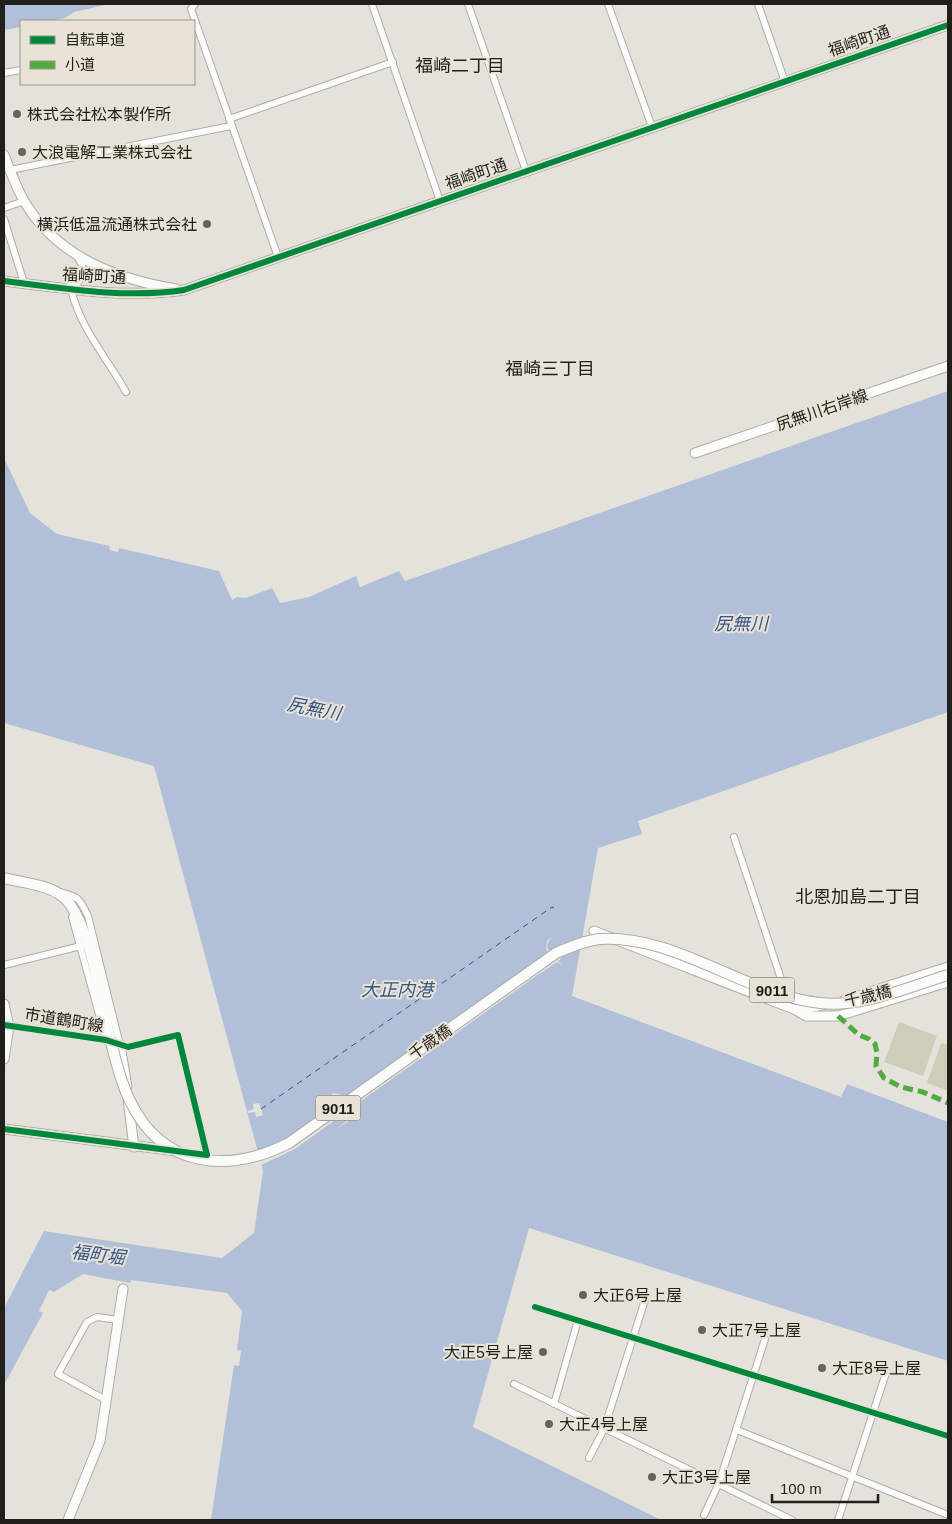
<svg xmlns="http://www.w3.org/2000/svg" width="952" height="1524" viewBox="0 0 952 1524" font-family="Arial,'Noto Sans JP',sans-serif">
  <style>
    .green { fill: #cdcdb9 }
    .water { fill: #b1c0d8 }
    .pier { fill: #e5e2db }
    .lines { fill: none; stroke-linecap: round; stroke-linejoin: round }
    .ferry { stroke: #365686; stroke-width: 1; stroke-dasharray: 6 5; stroke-linecap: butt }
    .street-casing { stroke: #adaca6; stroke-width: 8 }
    .secondary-casing { stroke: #adaca6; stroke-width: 11 }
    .primary-casing { stroke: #adaca6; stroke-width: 12 }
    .street { stroke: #fbfbfa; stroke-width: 6 }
    .secondary { stroke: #fbfbfa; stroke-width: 9 }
    .primary { stroke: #fbfbfa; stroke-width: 10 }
    .primary-bridge-casing { stroke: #adaca6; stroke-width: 12; stroke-linecap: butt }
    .primary-bridge { stroke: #fbfbfa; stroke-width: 10 }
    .quiet { stroke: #52aa42; stroke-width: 5; stroke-dasharray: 10 5; stroke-linecap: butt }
    .cycleway-casing { stroke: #e9e3d7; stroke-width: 9 }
    .cycleway { stroke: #00873e; stroke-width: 6 }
    .poi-dot { fill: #66635e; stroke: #e9e3d7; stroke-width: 2 }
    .labels { text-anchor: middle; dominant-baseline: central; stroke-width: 4; stroke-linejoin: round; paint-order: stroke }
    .shield { fill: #e9e3d7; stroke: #5d5a53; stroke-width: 1 }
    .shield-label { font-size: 15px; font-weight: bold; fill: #211f1a }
    .street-label { font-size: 16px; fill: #211f1a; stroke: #e9e3d7 }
    .poi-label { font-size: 16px; fill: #211f1a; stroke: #e9e3d7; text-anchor: start }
    .neighbourhood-label { font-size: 18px; fill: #211f1a; stroke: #e9e3d7 }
    .water-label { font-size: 18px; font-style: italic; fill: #365686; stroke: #e9e3d7 }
  </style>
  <rect width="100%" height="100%" fill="#e5e2db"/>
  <g class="green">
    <path d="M 899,1022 L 937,1036 L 923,1076 L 884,1062 Z"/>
    <path d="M 941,1043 L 948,1045 L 948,1091 L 927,1083 Z"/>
  </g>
  <g class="water">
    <path d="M 4,4 L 110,4 L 74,12 L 65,18 L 50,21 L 21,21 L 21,27 L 4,30 Z"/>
    <path d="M 948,391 L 948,712 L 638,821 L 642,834 L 598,848 L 572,996 L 841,1097 L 847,1084 L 948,1122 L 948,1361 L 529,1228 L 473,1427 L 661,1520 L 211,1520 L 234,1365 L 239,1366 L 241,1351 L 237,1350 L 242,1311 L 227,1293 L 131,1280 L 130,1283 L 83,1274 L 54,1292 L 49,1290 L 39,1311 L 43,1313 L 4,1385 L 4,1308 L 44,1231 L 222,1258 L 254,1233 L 263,1171 L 154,766 L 4,723 L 4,458 L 30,513 L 57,534 L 110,546 L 109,550 L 118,552 L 119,548 L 219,571 L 232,600 L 237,597 L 246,598 L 272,588 L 280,603 L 309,597 L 356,576 L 360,587 L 399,571 L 405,581 Z"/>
  </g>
  <g class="pier">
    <path d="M 552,937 L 548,942 L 547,948 L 550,951 L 585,938 L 583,948 L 564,955 L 558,961 L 563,966 L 557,962 L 536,976 L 354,1106 L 352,1119 L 338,1128 L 351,1117 L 352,1108 L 295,1149 L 259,1166 L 256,1152 L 287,1138 L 344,1097 L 335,1095 L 320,1103 L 334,1093 L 346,1096 L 548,953 L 546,949 L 547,941 Z"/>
    <path d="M 259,1103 L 263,1115 L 256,1117 L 255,1112 L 248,1113 L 248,1111 L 254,1109 L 253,1104 Z"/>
  </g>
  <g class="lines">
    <path class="ferry" d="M 261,1109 L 552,907 L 554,908"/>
    <g class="street-casing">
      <g id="street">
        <path d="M 195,4 L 191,9 L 278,257"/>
        <path d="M 372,4 L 440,201"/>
        <path d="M 468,4 L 526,171"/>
        <path d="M 608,4 L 652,127"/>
        <path d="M 758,4 L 785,82"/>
        <path d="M 4,73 L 21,70"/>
        <path d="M 229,119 L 393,62"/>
        <path d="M 10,170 L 231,126"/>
        <path d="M 4,208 L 24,201"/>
        <path d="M 4,219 L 24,283"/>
        <path d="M 66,287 L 77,284 L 83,275 L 82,265 L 76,254"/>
        <path d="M 71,289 C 80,328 107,358 126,392"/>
        <path d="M 734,837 L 787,997"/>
        <path d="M 59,892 C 78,896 80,899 88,916 L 120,1045"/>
        <path d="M 72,917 L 105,1036"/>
        <path d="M 4,965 L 81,946"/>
        <path d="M 4,1025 L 106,1040 L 128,1047 L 178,1035 L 207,1155"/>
        <path d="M 535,1307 L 948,1436"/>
        <path d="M 514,1384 L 792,1520"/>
        <path d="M 106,1400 L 58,1374 L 87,1322 L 97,1317 L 118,1320"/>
        <path d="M 554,1404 L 578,1320"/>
        <path d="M 737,1430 L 948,1515"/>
        <path d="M 589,1458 L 604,1429 L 645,1300"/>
        <path d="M 704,1515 L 719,1483 L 765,1339"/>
        <path d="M 838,1520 L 885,1376"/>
      </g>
    </g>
    <g class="secondary-casing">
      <g id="secondary">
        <path d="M 4,155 C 10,170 16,187 24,201 C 57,257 116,279 176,289"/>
        <path d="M 4,281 C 61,288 126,299 184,290 L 948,25"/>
        <path d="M 695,453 L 948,366"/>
        <path d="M 594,931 L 796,1010 L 806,1016 L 838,1016 L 948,982"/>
        <path d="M 845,1000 L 948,967"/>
        <path d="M 4,1004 L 9,1026 L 4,1059"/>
        <path d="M 796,1010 L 823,1005"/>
        <path d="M 120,1045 L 127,1087"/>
        <path d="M 128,1099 L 134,1147"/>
        <path d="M 4,1129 L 177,1151"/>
        <path d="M 68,1520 L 100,1441 L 123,1289"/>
      </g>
    </g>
    <g class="primary-casing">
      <path id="primary" d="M 4,878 C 23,883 46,884 62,896 C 89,916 102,1005 110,1039"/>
    </g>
    <use href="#street" class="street"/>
    <use href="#secondary" class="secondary"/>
    <use href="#primary" class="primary"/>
    <g class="primary-bridge-casing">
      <path id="primary-bridge" d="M 110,1039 C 116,1060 120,1081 130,1101 C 162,1168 228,1174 289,1143 L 556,953 C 570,947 584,941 599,939 C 676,934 745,995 820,1003 C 862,1008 908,987 948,975"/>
    </g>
    <use href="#primary-bridge" class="primary-bridge"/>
    <path class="quiet" d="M 838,1016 L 859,1035 L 869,1039 L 875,1044 L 877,1053 L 876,1066 L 884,1078 L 901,1087 L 923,1092 L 948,1103"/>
    <g class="cycleway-casing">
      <g id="cycleway">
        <path d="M 4,281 C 61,288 126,299 184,290 L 948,25"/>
        <path d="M 4,1025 L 106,1040 L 128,1047 L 178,1035 L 207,1155 L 4,1129"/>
        <path d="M 535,1307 L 948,1436"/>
      </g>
    </g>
    <use href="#cycleway" class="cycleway"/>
  </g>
  <g class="poi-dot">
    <circle cx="17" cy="114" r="5"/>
    <circle cx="22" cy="152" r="5"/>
    <circle cx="207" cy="224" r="5"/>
    <circle cx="583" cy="1295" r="5"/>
    <circle cx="702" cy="1330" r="5"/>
    <circle cx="543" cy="1352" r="5"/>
    <circle cx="822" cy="1368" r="5"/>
    <circle cx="549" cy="1424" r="5"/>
    <circle cx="652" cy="1477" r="5"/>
  </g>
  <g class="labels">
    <g class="shield">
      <rect x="749.5" y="977.5" width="45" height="25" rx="4"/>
      <rect x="315.5" y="1095.5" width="45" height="25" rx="4"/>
    </g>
    <g class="shield-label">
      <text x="772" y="990">9011</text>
      <text x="338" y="1108">9011</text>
    </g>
    <g class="street-label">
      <text transform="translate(859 41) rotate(-19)">福崎町通</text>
      <text transform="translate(476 174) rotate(-19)">福崎町通</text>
      <text transform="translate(94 276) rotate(3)">福崎町通</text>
      <text transform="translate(822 410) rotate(-19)">尻無川右岸線</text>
      <text transform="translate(868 996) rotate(-13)">千歳橋</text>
      <text transform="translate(64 1020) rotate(9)">市道鶴町線</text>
      <text transform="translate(430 1042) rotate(-35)">千歳橋</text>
    </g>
    <g class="poi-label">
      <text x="27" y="114">株式会社松本製作所</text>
      <text x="32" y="152">大浪電解工業株式会社</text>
      <text x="197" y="224" text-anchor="end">横浜低温流通株式会社</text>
      <text x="593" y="1295">大正6号上屋</text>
      <text x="712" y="1330">大正7号上屋</text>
      <text x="533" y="1352" text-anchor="end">大正5号上屋</text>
      <text x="832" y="1368">大正8号上屋</text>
      <text x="559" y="1424">大正4号上屋</text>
      <text x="662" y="1477">大正3号上屋</text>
    </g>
    <g class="neighbourhood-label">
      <text x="460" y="66">福崎二丁目</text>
      <text x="550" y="369">福崎三丁目</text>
      <text x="858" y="897">北恩加島二丁目</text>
    </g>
    <g class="water-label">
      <text x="741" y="624">尻無川</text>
      <text transform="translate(314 709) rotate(11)">尻無川</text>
      <text x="397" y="990">大正内港</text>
      <text transform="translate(98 1255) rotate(7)">福町堀</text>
    </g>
  </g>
  <rect width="952" height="1524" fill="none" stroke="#211f1a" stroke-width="10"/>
  <rect x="20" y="20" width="175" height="65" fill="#e9e3d7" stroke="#99958b"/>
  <rect x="30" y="36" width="25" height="8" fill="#00873e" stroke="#99958b"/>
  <text x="65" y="45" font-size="15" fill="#211f1a">自転車道</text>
  <rect x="30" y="61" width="25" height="8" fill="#52aa42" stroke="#99958b"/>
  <text x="65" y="70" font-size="15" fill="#211f1a">小道</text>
  <path d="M772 1494v8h106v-8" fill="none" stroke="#211f1a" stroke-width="2.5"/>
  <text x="780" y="1494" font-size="15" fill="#211f1a" stroke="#e9e3d7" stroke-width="4" paint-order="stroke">100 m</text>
</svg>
